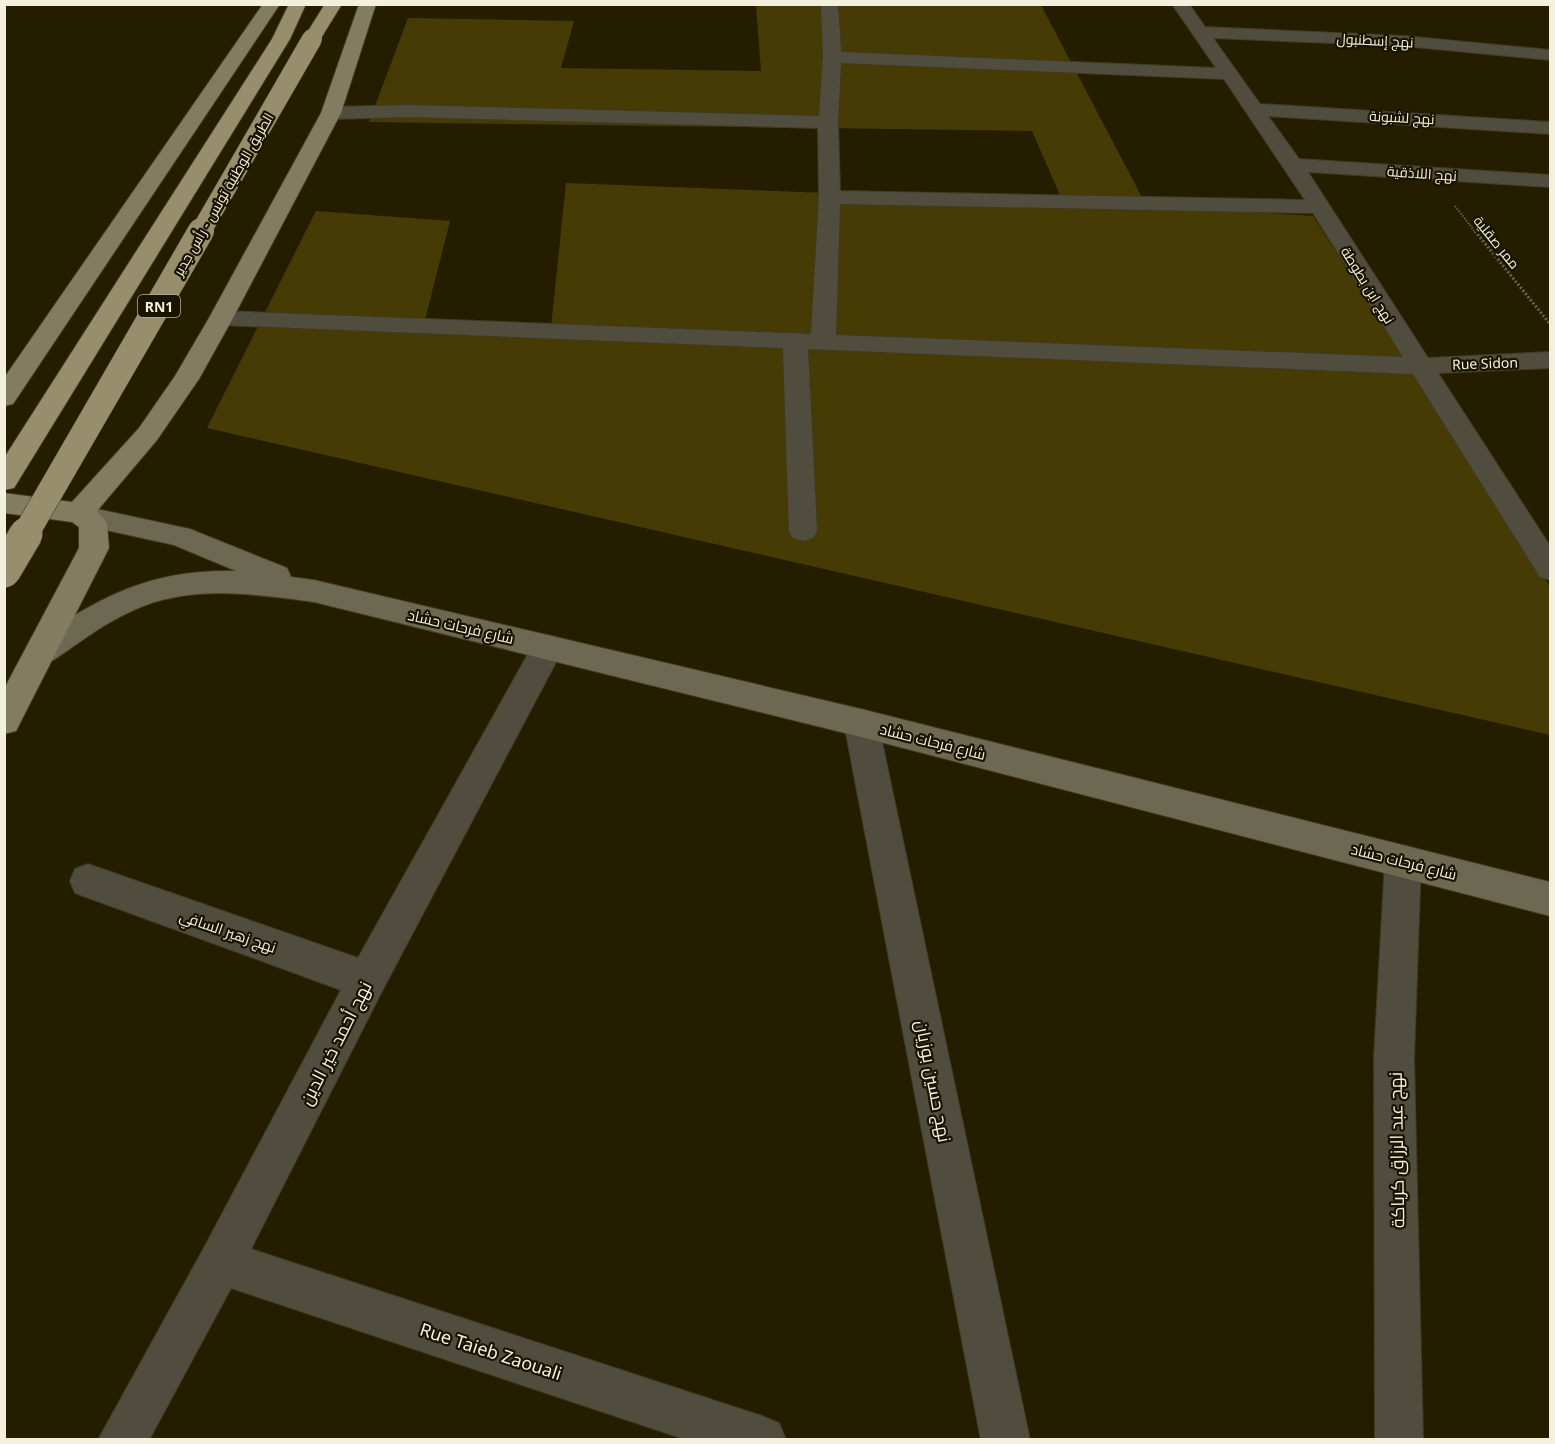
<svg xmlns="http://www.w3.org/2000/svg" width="1555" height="1444" viewBox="0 0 1555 1444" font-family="'Noto Sans',Cairo,sans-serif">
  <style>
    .green { fill: #463b05 }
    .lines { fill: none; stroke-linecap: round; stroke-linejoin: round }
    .street-casing { stroke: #413b1f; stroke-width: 2 }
    .secondary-casing { stroke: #413b1f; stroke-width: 2 }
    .primary-casing { stroke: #413b1f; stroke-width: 2 }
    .highway-casing { stroke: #413b1f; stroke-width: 2 }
    .path-far1 { stroke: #6a644b; stroke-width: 2; stroke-dasharray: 1.5 1.5; stroke-linecap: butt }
    .path { stroke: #6a644b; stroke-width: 3; stroke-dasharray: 2 2; stroke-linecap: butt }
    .street { fill: #504d3f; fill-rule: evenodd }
    .secondary { fill: #6c6852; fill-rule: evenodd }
    .primary { fill: #827c60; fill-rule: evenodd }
    .highway { fill: #968e6c; fill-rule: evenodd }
    .highway-bridge-far2-casing { stroke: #413b1f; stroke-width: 21; stroke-linecap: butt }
    .highway-bridge-far1-casing { stroke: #413b1f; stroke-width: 27; stroke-linecap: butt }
    .highway-bridge-casing { stroke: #413b1f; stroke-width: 35; stroke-linecap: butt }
    .highway-bridge-far2 { stroke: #968e6c; stroke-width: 20 }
    .highway-bridge-far1 { stroke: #968e6c; stroke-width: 26 }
    .highway-bridge { stroke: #968e6c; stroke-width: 33 }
    .labels { text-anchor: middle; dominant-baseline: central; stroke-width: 4.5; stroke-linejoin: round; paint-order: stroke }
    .far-street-label { font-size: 14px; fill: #f4f0de; stroke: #191400 }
    .shield { fill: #191400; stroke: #b2ae9b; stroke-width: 1.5 }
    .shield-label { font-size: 14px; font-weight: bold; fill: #f4f0de }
    .street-label { font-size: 15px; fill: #f4f0de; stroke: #191400 }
    .near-street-label { font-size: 18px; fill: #f4f0de; stroke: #191400 }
  </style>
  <rect width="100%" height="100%" fill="#241d00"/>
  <path class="green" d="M 756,5 L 1041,5 L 1146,205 L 1313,216 L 1550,587 L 1550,735 L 207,428 L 316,211 L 450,221 L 424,324 L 551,327 L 566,183 L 1063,202 L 1032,131 L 369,122 L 408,18 L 574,21 L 561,68 L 761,71 Z"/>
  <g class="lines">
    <g class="street-casing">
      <g id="street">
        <path d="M 821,4 L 838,4 L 841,52 L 1216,68 L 1172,4 L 1189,4 L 1205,27 L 1404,36 L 1550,50 L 1550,60 L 1404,46 L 1213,38 L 1260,104 L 1550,122 L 1550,134 L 1268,116 L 1299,159 L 1550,175 L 1550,187 L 1308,172 L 1428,358 L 1550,352 L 1550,368 L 1438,373 L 1550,546 L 1550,580 L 1540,577 L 1413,374 L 808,349 L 817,531 L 813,538 L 803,541 L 793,538 L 789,531 L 783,348 L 221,325 L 213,323 L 209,318 L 213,313 L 221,311 L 811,334 L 819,197 L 818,128 L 410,117 L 331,119 L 321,113 L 331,107 L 410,105 L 819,116 L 823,57 ZM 841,63 L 1224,79 L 1305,200 L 840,191 L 838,122 ZM 840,204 L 1313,213 L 1403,357 L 836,335 Z"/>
        <path d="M 548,635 L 559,638 L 564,647 L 381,993 L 251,1249 L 762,1416 L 779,1423 L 786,1440 L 687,1440 L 231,1288 L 149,1440 L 98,1440 L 205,1246 L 341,990 L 75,893 L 70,881 L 75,869 L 88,864 L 358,958 L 537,638 Z"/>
        <path d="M 861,709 L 873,713 L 878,723 L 1030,1440 L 981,1440 L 844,723 L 849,713 Z"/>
        <path d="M 1403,845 L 1416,849 L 1421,861 L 1414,1058 L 1423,1440 L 1375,1440 L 1374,1058 L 1385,861 L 1390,849 Z"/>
      </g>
    </g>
    <g class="secondary-casing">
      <path id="secondary" d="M 88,507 L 190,529 L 287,568 L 291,577 L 314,580 L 861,709 L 1550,882 L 1550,916 L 861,737 L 314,602 C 255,594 190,584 134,610 C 104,623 79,643 52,661 L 41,664 L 30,661 L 25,652 L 30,643 C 102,597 147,569 236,571 L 174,545 L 78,524 L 74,517 L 78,510 Z"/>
    </g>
    <g class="primary-casing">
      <g id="primary">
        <path d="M 263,4 L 280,4 L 13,404 L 4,406 L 4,378 Z"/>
        <path d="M 359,4 L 376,4 L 341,113 L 233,318 L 199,379 L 157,440 L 97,511 L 107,523 L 109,548 L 16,731 L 4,734 L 4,689 L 79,548 L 79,527 L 72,522 L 4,513 L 4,493 L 72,502 L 139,428 L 175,376 L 209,318 L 321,113 Z"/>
      </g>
    </g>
    <g class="highway-casing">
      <g id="highway">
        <path d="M 289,4 L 306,4 L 290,39 L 14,488 L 4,490 L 4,458 L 272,39 Z"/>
        <path d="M 325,4 L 342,4 L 318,43 L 306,43 L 303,39 Z"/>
      </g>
    </g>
    <path class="path-far1" d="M 1455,206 L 1476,233"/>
    <path class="path" d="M 1475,231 L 1550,324"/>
    <use href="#street" class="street"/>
    <use href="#secondary" class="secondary"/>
    <use href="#primary" class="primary"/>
    <use href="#highway" class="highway"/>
    <g class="highway-bridge-far2-casing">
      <path id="highway-bridge-far2" d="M 200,233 L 312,39"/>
    </g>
    <g class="highway-bridge-far1-casing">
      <path id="highway-bridge-far1" d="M 25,535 L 201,231"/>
    </g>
    <g class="highway-bridge-casing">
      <path id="highway-bridge" d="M 4,571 L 26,534"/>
    </g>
    <use href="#highway-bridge-far2" class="highway-bridge-far2"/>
    <use href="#highway-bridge-far1" class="highway-bridge-far1"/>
    <use href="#highway-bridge" class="highway-bridge"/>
  </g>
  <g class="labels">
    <g class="far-street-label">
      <text transform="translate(1375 40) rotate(3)">نهج إسطنبول</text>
      <text transform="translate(1402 117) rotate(3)">نهج لشبونة</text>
      <text transform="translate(1422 173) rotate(4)">نهج اللاذقية</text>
      <text transform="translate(223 194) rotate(-60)">الطريق الوطنية تونس - رأس جدير</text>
      <text transform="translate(1497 242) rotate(51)">ممر صقلية</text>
      <text transform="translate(1368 285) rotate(58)">نهج ابن بطوطة</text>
      <text transform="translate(1485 363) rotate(-2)">Rue Sidon</text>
    </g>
    <rect class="shield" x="138" y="295" width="42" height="22" rx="4.5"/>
    <g class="shield-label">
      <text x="159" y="306">RN1</text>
    </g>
    <g class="street-label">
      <text transform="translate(461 626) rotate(13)">شارع فرحات حشاد</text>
      <text transform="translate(933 741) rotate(14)">شارع فرحات حشاد</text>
      <text transform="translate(1404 861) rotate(14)">شارع فرحات حشاد</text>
      <text transform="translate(228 931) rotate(19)">نهج زهير السافي</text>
    </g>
    <g class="near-street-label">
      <text transform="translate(335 1043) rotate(-63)">نهج أحمد خير الدين</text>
      <text transform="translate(934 1081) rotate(79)">نهج حسين بوزيان</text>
      <text transform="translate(1396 1150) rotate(-91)">نهج عبد الرزاق كرباكة</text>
      <text transform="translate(491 1351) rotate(18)">Rue Taieb Zaouali</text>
    </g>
  </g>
  <rect width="1555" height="1444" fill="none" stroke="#f4f0de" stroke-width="12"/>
</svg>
